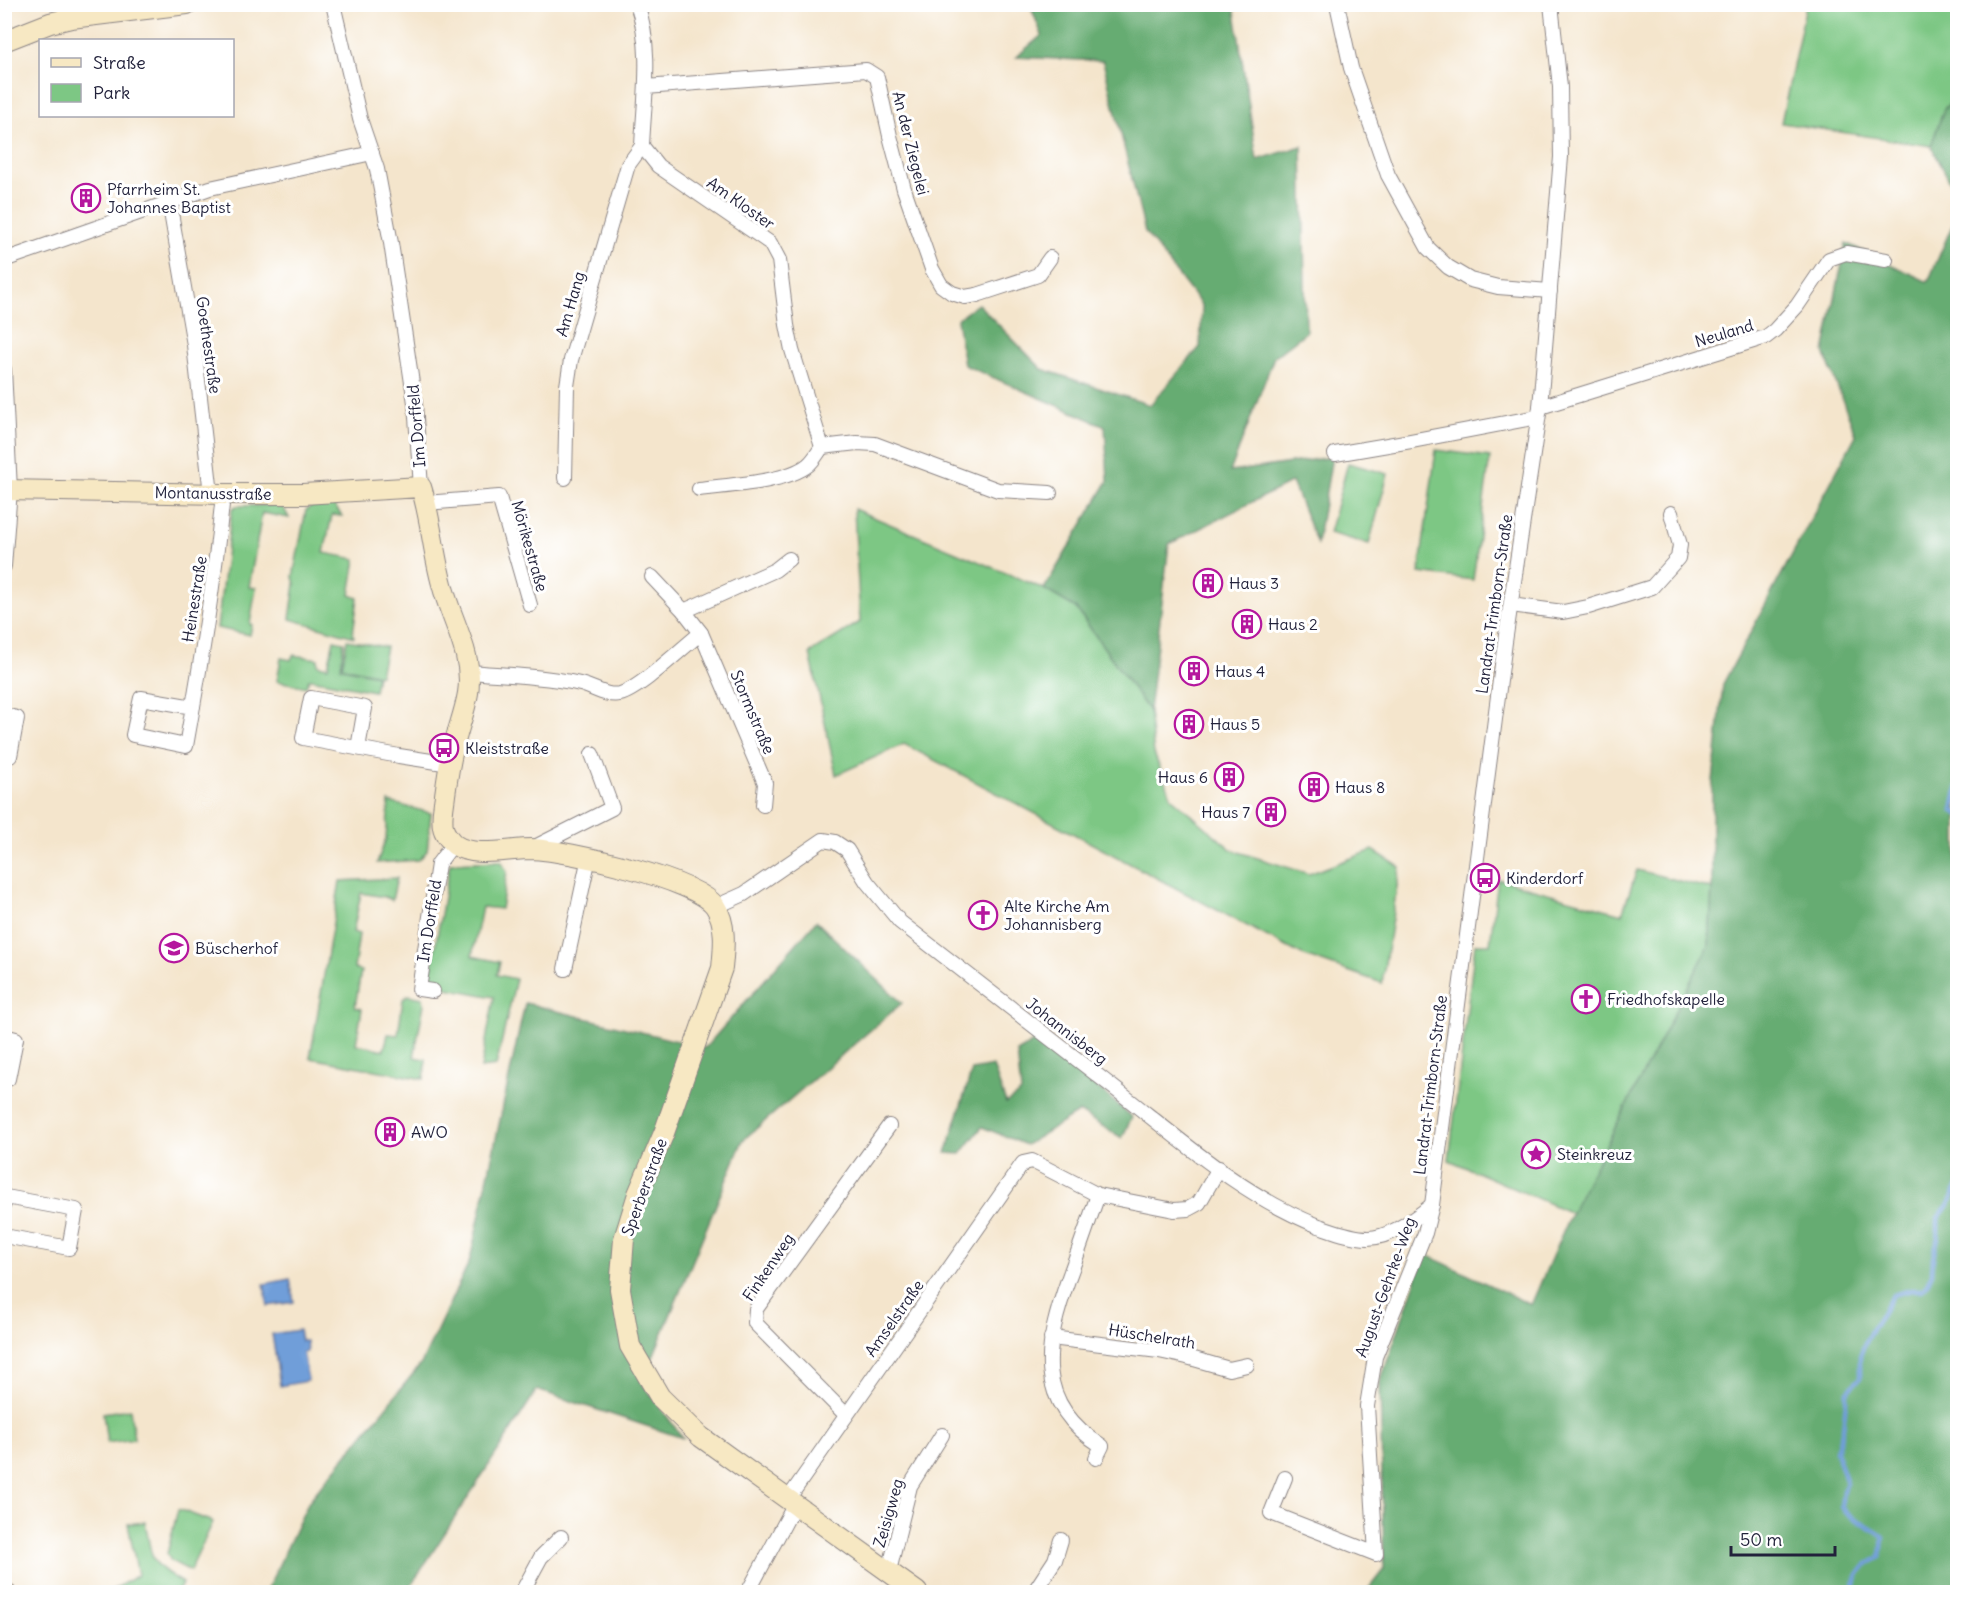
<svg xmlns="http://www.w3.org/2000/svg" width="1962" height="1597" viewBox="0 0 1962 1597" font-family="Delius,sans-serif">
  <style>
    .green { fill: #7dc784; stroke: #507460; stroke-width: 1.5 }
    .forest { fill: #66ac72; stroke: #446756; stroke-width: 1.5 }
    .water { fill: #709ed9; stroke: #49608a; stroke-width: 1.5 }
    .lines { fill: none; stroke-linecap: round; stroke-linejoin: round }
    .stream { stroke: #709ed9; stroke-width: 4.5 }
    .street-casing { stroke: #8b8484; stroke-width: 16 }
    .secondary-casing { stroke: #8b8484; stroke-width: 22 }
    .street { stroke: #fff; stroke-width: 14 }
    .secondary { stroke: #f7e8c3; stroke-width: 20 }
    .labels { text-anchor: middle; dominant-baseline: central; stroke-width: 6; stroke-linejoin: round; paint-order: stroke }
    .street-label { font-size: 16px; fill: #22223b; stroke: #fff }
    .poi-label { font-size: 16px; fill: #22223b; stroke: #fff; text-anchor: start }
  </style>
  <rect width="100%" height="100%" fill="#fff"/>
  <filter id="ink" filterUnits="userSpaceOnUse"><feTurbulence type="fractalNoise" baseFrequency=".0167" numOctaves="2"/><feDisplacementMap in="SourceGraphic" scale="12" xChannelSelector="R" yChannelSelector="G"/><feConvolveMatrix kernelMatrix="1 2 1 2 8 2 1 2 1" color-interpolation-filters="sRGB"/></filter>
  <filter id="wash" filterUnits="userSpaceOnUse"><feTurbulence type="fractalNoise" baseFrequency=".008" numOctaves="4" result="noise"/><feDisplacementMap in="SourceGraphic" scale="24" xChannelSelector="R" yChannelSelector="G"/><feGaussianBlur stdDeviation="1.35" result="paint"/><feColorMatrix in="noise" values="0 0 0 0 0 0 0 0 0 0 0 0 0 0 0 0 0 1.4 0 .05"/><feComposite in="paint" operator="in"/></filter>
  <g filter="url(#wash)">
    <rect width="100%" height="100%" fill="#f4e5cc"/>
    <g class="green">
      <path d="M 1806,5 L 1957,5 L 1957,96 L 1944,109 L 1931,146 L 1781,123 Z"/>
      <path d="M 1436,450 L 1490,457 L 1473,580 L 1419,573 Z"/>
      <path d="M 1348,463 L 1388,474 L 1369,544 L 1329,533 Z"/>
      <path d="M 282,505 L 289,518 L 262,513 L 249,587 L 256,588 L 250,624 L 252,625 L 250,635 L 217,628 L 232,509 L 236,506 Z"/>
      <path d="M 334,505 L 342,516 L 332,515 L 324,553 L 356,559 L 350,595 L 358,598 L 353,633 L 354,637 L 290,619 L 295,584 L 293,577 L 306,510 L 312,506 Z"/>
      <path d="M 854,509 L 1044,589 L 1076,608 L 1149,711 L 1154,753 L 1171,797 L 1232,850 L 1309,874 L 1373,850 L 1400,867 L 1382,983 L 1302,955 L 904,744 L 836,775 L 810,653 L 860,622 Z"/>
      <path d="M 334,640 L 344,642 L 341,668 L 377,675 L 374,691 L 311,679 L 309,679 L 306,687 L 277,681 L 281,658 L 291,660 L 293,655 L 318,659 L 318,665 L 328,667 Z"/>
      <path d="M 347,640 L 386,647 L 380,675 L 342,667 Z"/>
      <path d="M 389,802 L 431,813 L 427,851 L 419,860 L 377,863 L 386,838 Z"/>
      <path d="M 501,861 L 507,872 L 501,909 L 482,907 L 472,956 L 500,962 L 497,975 L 516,979 L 496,1066 L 481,1068 L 494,997 L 441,987 L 442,982 L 430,976 L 450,863 Z"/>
      <path d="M 1637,870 L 1712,889 L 1709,946 L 1571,1213 L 1449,1160 L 1475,944 L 1490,944 L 1498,879 L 1622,914 Z"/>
      <path d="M 397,878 L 392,900 L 385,897 L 361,893 L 353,932 L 359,934 L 354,969 L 361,971 L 355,1007 L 362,1009 L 356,1044 L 384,1050 L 388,1034 L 398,1035 L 403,999 L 408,995 L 423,998 L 424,1004 L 414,1057 L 426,1059 L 424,1079 L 310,1058 L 340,881 Z"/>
      <path d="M 130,1409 L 134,1439 L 107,1443 L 103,1413 Z"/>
      <path d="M 178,1509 L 213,1522 L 190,1571 L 171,1561 L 167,1554 Z"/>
      <path d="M 145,1522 C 153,1560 148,1562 183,1583 L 177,1592 L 109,1592 L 138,1575 L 128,1524 Z"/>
    </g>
    <g class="forest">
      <path d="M 1030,5 L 1234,5 L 1257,160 L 1302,146 L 1306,332 L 1274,357 L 1230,472 L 1332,457 L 1317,544 L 1292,482 L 1169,544 L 1149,711 L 1076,608 L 1044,589 L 1108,481 L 1105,426 L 964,365 L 957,319 L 978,304 L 1042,369 L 1150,405 L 1200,347 L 1202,306 L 1145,232 L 1103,61 L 1016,57 L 1042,35 Z"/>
      <path d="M 1957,96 L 1957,195 L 1931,146 L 1944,109 Z"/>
      <path d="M 1957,214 L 1957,1592 L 1366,1592 L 1384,1569 L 1380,1382 L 1425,1254 L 1531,1305 L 1571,1213 L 1709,946 L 1712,889 L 1712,791 L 1723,684 L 1856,435 L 1824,352 L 1846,243 L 1928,282 Z"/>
      <path d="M 816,921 L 902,1003 L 743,1140 L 642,1383 L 683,1438 L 537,1390 L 407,1592 L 266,1592 L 309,1501 L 421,1364 L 470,1260 L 525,1003 L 705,1048 Z"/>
      <path d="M 1040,1038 L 1132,1117 L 1122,1138 L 1079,1112 L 1026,1145 L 982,1127 L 961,1154 L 946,1153 L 972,1070 L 993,1066 L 1006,1103 L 1021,1092 L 1017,1052 Z"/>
    </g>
    <g class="water">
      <path d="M 290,1279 L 294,1302 L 268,1306 L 264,1284 Z"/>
      <path d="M 299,1330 L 301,1341 L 306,1341 L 307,1352 L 303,1353 L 308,1381 L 280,1386 L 272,1334 Z"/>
    </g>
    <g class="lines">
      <g class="stream">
        <path d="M 1958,786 L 1953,810 L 1958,814"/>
        <path d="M 1854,1592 C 1855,1572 1864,1566 1881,1557 L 1883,1537 C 1869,1525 1852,1521 1841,1507 L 1843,1491 L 1847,1483 L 1836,1451 L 1843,1429 L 1847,1392 L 1860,1378 L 1860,1356 L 1866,1340 L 1893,1295 L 1911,1290 L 1922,1290 L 1926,1286 L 1932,1273 L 1933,1258 L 1938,1238 L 1938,1218 L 1949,1204 L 1958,1186"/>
      </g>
    </g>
  </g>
  <g filter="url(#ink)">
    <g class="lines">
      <g class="street-casing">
        <g id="street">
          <path d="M 333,4 L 360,119 L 377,169 L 391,243 L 415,403 L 421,487"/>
          <path d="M 637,4 C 653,50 644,99 642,146 L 658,166 L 770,243 L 779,260 L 787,325 L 792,350 L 822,447 C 817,454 814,460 808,465 C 785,483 728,485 699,489"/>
          <path d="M 1337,4 L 1351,68 L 1388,175 L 1428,248 L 1448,267 L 1470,280 L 1498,287 L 1550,291"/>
          <path d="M 646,87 L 866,70 L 877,77 L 890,136 L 904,189 L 932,269 L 941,285 L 952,293 L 965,297 L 977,295 L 1038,275 L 1050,258"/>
          <path d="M 169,201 L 194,345 L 211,494"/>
          <path d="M 4,260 L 210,188 L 372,153"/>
          <path d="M 4,369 L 10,490 L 4,566"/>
          <path d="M 1540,407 L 1766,337 L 1775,330 L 1797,306 L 1829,259 L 1846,253 L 1886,260"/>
          <path d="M 822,447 L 857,443 L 875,444 L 998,490 L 1050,493"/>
          <path d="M 1335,454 L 1411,441 L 1538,417"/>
          <path d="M 565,478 L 567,386 L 571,360 L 628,165 L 642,146"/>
          <path d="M 426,503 L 499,497 L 530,605"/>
          <path d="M 652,577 L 684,611"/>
          <path d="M 1511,605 L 1563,612 L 1588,607 L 1652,587 L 1678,558 L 1680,545 L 1671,513"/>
          <path d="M 701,633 L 765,783 L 763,805"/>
          <path d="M 469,672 C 504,675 546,676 580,684 C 593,687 606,697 620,694 C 640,689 683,647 701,633 L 684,611 L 775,570 L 789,559"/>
          <path d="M 193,707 L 141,698 L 133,735 L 186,746 C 201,662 215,579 223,494"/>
          <path d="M 4,715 L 17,718 L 10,756 L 4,755"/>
          <path d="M 358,748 L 365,708 L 311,698 L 303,738 L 399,756 L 450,764"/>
          <path d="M 533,848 L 612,808 L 592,754"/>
          <path d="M 715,907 L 744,894 L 823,840 L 835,842 L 847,850 L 867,882 L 900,922 C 969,975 1037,1028 1105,1081 C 1173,1133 1239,1195 1319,1226 C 1334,1231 1352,1238 1368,1238 C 1390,1238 1415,1219 1432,1205"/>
          <path d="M 565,969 L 589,857"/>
          <path d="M 433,991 L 419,989 L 438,864 L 453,844"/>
          <path d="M 4,1036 L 16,1039 L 8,1079 L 4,1079"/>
          <path d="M 4,1204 L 6,1197 L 76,1210 L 69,1248 L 4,1236"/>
          <path d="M 1051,1338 L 1159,1351 L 1187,1357 L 1229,1369 L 1247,1365"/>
          <path d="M 846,1415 L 755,1323 L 756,1309 L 889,1126"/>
          <path d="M 1096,1458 L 1102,1446 C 1032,1402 1045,1345 1069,1277 C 1079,1250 1088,1223 1098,1195"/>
          <path d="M 1285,1478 L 1271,1513 L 1376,1554 L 1367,1406 L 1375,1357 L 1425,1233 L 1432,1205 L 1505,642 L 1540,407 L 1561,157 L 1560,87 L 1551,4"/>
          <path d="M 788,1499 L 1023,1163 L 1032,1161 L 1098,1195 L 1174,1210 L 1188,1209 L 1199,1203 L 1219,1168"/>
          <path d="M 889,1571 L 910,1486 L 942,1435"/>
          <path d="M 522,1592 L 541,1557 L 561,1537"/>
          <path d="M 748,1592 L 795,1504"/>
          <path d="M 1034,1592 L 1055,1560 L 1061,1540"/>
        </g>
      </g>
      <g class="secondary-casing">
        <g id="secondary">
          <path d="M 4,41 L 50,23 L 71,18 L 187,4"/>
          <path d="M 4,490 L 223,494 L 303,494 L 421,487 C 431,518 433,552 442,584 C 451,621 474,654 468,693 C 465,712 457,731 453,750 C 449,765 447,780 445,795 C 444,805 441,816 443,827 C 444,833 450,841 455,845 C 474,858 509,849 531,849 C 566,850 696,879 715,906 C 727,924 724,948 722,968 L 664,1133 L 638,1194 L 624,1239 L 620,1289 L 630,1346 L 660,1397 L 701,1437 L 917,1592"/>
          <path d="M 4,1592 L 5,1592"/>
        </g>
      </g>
      <use href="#street" class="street"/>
      <use href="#secondary" class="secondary"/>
    </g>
  </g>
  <defs>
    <g id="building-ring" transform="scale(1.5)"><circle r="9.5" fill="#fff" stroke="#b5179e" stroke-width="1.5"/><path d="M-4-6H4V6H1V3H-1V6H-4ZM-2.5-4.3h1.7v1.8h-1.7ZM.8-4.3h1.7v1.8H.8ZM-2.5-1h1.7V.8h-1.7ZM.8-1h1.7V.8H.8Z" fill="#b5179e"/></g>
    <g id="bus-ring" transform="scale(1.5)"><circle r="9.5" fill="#fff" stroke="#b5179e" stroke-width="1.5"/><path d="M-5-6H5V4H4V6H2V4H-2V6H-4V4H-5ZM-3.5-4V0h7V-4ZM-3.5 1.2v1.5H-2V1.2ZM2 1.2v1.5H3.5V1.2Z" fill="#b5179e"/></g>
    <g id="church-ring" transform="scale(1.5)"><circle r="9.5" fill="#fff" stroke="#b5179e" stroke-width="1.5"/><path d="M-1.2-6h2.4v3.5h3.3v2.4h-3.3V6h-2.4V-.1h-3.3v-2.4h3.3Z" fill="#b5179e"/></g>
    <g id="school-ring" transform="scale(1.5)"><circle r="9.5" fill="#fff" stroke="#b5179e" stroke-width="1.5"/><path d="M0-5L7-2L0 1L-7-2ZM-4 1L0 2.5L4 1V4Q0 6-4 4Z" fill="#b5179e"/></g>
    <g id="sight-ring" transform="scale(1.5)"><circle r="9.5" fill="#fff" stroke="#b5179e" stroke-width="1.5"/><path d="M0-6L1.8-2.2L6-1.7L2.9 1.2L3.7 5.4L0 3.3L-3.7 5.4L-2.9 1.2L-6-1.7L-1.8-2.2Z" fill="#b5179e"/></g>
  </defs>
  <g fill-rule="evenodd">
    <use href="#building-ring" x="86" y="198"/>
    <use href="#building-ring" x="1208" y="583"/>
    <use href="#building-ring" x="1247" y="624"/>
    <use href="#building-ring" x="1194" y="671"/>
    <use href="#building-ring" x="1189" y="724"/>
    <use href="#bus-ring" x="444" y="748"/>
    <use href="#building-ring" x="1229" y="777"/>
    <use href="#building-ring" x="1314" y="787"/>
    <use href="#building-ring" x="1271" y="812"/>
    <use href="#bus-ring" x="1485" y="878"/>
    <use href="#church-ring" x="983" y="915"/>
    <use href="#school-ring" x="174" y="948"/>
    <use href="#church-ring" x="1586" y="999"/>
    <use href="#building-ring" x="390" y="1132"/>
    <use href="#sight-ring" x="1536" y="1154"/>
  </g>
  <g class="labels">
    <g class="street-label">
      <text transform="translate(911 143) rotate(76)">An der Ziegelei</text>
      <text transform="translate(741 203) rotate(35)">Am Kloster</text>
      <text transform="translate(570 304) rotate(-74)">Am Hang</text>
      <text transform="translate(1724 333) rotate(-17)">Neuland</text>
      <text transform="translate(209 345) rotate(82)">Goethestraße</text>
      <text transform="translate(416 426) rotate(-95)">Im Dorffeld</text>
      <text transform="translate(213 493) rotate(1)">Montanusstraße</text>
      <text transform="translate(530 546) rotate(74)">Mörikestraße</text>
      <text transform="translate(194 599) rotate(-81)">Heinestraße</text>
      <text transform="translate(1494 604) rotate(-82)">Landrat-Trimborn-Straße</text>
      <text transform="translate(753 712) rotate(67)">Stormstraße</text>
      <text transform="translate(429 921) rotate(-81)">Im Dorffeld</text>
      <text transform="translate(1067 1031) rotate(38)">Johannisberg</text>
      <text transform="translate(1430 1085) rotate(-83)">Landrat-Trimborn-Straße</text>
      <text transform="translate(644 1187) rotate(-70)">Sperberstraße</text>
      <text transform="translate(768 1267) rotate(-56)">Finkenweg</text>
      <text transform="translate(1385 1287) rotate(-70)">August-Gehrke-Weg</text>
      <text transform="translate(894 1318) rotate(-55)">Amselstraße</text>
      <text transform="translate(1152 1336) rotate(9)">Hüschelrath</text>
      <text transform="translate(888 1513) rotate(-74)">Zeisigweg</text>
    </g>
    <g class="poi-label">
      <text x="107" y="189">Pfarrheim St.<tspan x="107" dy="18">Johannes Baptist</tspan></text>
      <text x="1229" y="583">Haus 3</text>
      <text x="1268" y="624">Haus 2</text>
      <text x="1215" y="671">Haus 4</text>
      <text x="1210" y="724">Haus 5</text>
      <text x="465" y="748">Kleiststraße</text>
      <text x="1208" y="777" text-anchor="end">Haus 6</text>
      <text x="1335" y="787">Haus 8</text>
      <text x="1250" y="812" text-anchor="end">Haus 7</text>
      <text x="1506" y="878">Kinderdorf</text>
      <text x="1004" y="906">Alte Kirche Am<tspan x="1004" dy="18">Johannisberg</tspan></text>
      <text x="195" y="948">Büscherhof</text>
      <text x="1607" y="999">Friedhofskapelle</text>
      <text x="411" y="1132">AWO</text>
      <text x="1557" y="1154">Steinkreuz</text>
    </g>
  </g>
  <rect width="1962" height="1597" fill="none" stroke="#fff" stroke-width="24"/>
  <rect x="39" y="39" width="195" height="78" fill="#ffffff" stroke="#a7a7b1" stroke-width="1.5"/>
  <rect x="51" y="58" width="30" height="9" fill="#f7e8c3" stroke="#a7a7b1" stroke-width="1.5"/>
  <text x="93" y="69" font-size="18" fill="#22223b">Straße</text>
  <rect x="51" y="84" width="30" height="18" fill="#7dc784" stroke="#a7a7b1" stroke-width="1.5"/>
  <text x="93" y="99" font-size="18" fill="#22223b">Park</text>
  <path d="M1731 1546v9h104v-9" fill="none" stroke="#22223b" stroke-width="3"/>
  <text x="1740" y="1546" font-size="18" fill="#22223b" stroke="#ffffff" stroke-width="4.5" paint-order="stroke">50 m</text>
</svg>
